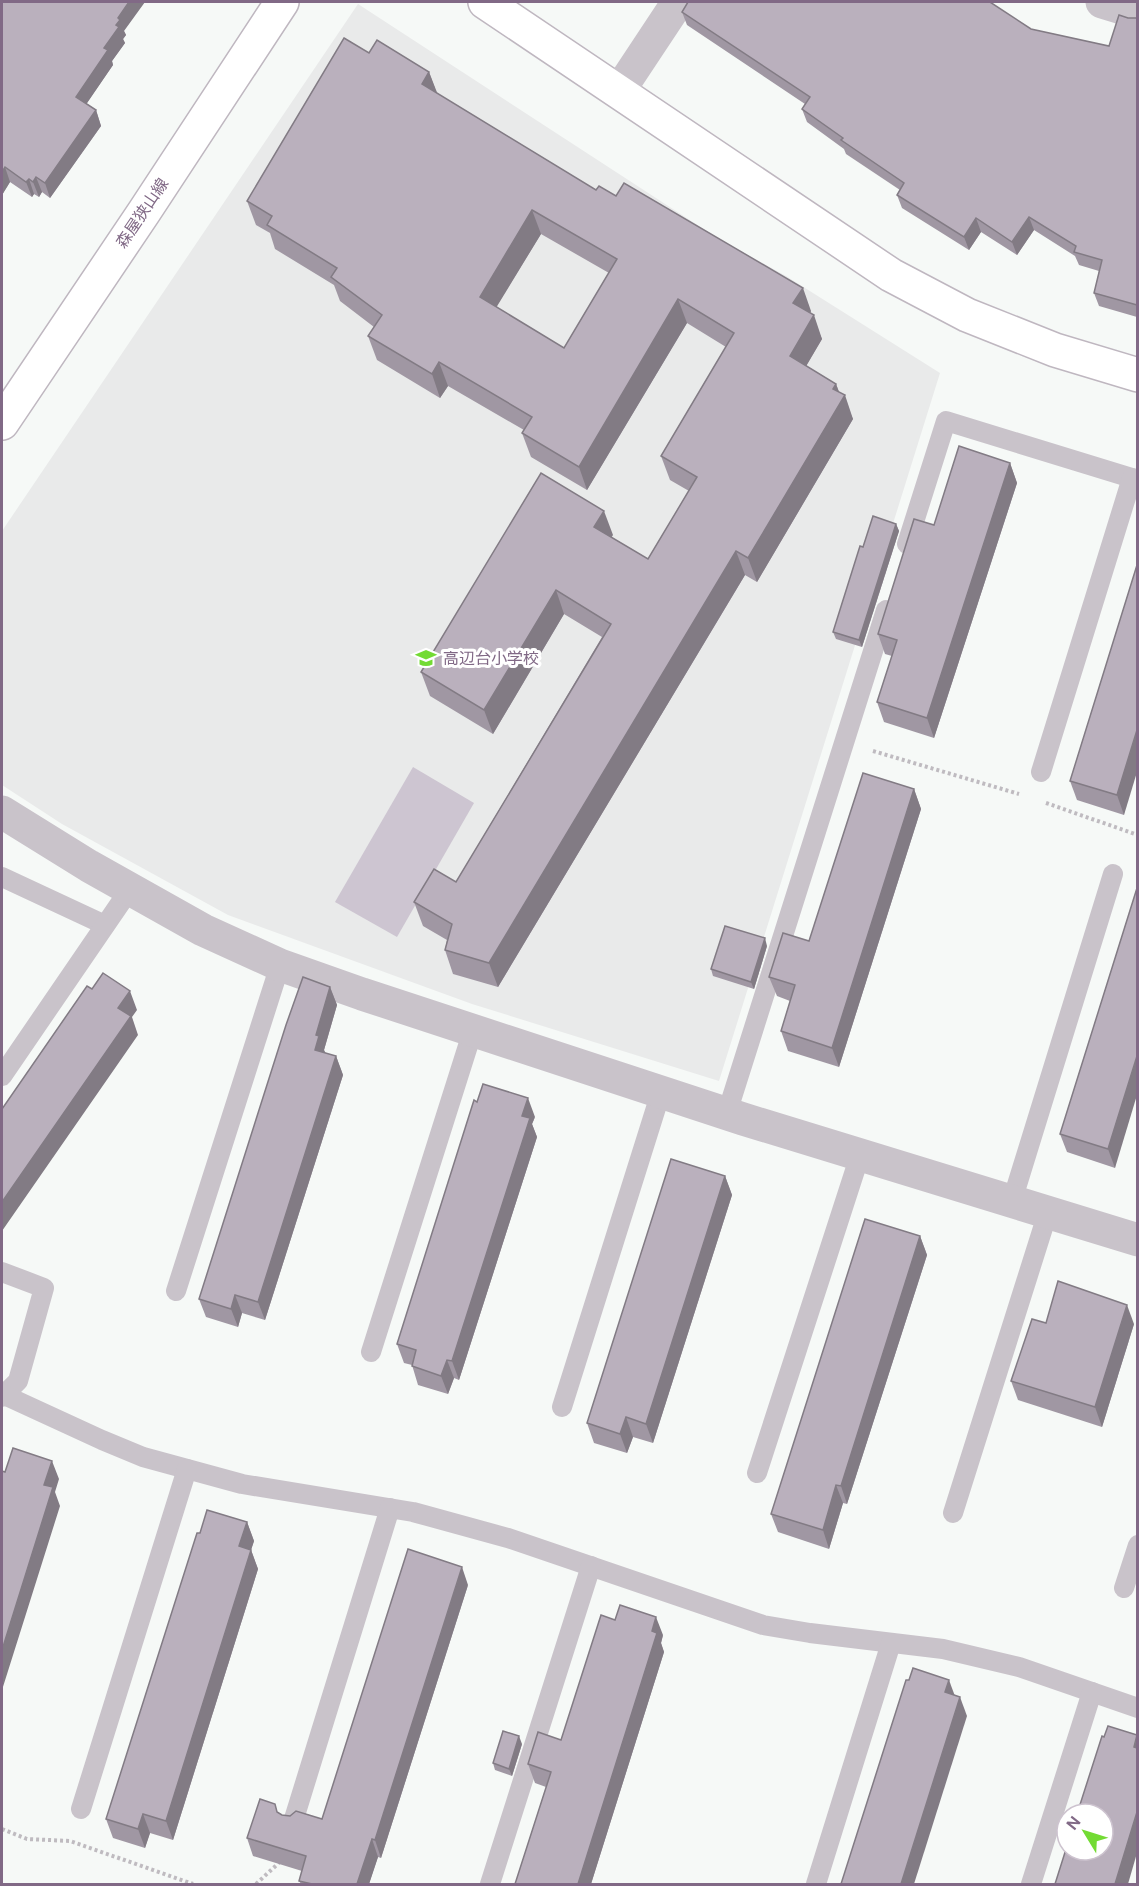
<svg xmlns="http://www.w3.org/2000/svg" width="1139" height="1886" viewBox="0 0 1139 1886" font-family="'DM Sans','Noto Sans JP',sans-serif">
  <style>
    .built { fill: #e9eaea }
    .water { fill: #cdc5d1 }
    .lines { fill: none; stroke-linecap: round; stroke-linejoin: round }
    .secondary-casing { stroke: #bfb7c0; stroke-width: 36 }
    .path { stroke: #bfbbc0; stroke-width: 4; stroke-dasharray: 3 3; stroke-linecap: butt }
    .lane { stroke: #c9c3ca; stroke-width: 20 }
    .street { stroke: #c9c3ca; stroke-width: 33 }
    .secondary { stroke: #fff; stroke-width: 33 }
    .wall { fill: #a097a3; fill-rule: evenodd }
    .shaded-wall { fill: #827b84 }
    .building { fill: #bab0bd; stroke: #827b84; stroke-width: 1.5; fill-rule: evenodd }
    .labels { text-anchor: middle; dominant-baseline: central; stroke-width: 6; stroke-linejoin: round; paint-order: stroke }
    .street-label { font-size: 16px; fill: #816986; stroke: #fff }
    .poi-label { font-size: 16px; fill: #816986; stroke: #fff; text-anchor: start }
  </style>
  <rect width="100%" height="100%" fill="#f6f9f7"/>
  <path class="built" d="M 358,4 L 719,239 L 786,276 L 940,373 L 719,1081 L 472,1004 L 228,915 L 62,824 L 2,785 L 2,531 Z"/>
  <path class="water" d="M 413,767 L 474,803 L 397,937 L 335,902 Z"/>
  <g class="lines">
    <g class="secondary-casing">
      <g id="secondary">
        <path d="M 485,2 L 891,275 L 967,315 L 1055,350 L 1138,375"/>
        <path d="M 2,423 L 144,212 L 282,2"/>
      </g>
    </g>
    <g class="path">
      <path d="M 873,751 L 1019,794"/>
      <path d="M 1046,803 L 1138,835"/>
      <path d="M 2,1829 L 27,1839 L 70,1841 L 193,1884"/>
      <path d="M 256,1884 L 282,1860"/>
    </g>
    <g class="lane">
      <path d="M 907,544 L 946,421 L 1138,480"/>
      <path d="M 1041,772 L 1132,478"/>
      <path d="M 2,877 L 105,925"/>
      <path d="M 2,1076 L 130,889"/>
      <path d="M 727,1113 L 886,610"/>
      <path d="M 1012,1201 L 1113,874"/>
      <path d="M 2,1272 L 44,1288 L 18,1381 L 2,1397"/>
      <path d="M 176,1291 L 280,965"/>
      <path d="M 371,1352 L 473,1030"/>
      <path d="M 2,1394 L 102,1440 L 143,1457 L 242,1484 L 413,1512 L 508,1538 L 763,1625 L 810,1633 L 943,1649 L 1019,1667 L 1138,1708"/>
      <path d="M 562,1407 L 661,1092"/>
      <path d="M 757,1473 L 860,1155"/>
      <path d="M 953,1513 L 1048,1212"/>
      <path d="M 1124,1588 L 1138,1545"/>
      <path d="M 81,1809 L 187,1469"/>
      <path d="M 293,1822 L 390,1508"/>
      <path d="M 490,1884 L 591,1566"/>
      <path d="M 816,1884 L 891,1643"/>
      <path d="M 1031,1884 L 1092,1692"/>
    </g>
    <g class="street">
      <path d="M 1102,2 L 1138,13"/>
      <path d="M 619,91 L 678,2"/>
      <path d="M 2,812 L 89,866 L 203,930 L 280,965 L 362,994 L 743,1119 L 1138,1240"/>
    </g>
    <use href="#secondary" class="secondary"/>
  </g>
  <g class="wall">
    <path d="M 2,2 L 124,31 L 126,35 L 123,39 L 125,43 L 112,61 L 113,65 L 86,104 L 96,110 L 101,126 L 50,198 L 42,192 L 39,197 L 34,194 L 32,197 L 10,182 L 2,195 Z"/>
    <path d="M 682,12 L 1031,29 L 1109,46 L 1128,18 L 1137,18 L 1137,317 L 1099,306 L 1094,293 L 1099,271 L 1079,265 L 1075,256 L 1034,230 L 1017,255 L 981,232 L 969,250 L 902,208 L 897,195 L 900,190 L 846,154 L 844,149 L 807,122 L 802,109 L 805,104 L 687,25 Z"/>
    <path d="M 369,53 L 429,72 L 437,94 L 596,190 L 811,311 L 810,313 L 822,339 L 806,366 L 836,384 L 839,392 L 853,419 L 757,582 L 745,575 L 498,987 L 453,974 L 445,950 L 447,940 L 423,926 L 414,902 L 456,882 L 602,637 L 564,614 L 493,734 L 430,696 L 421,672 L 613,535 L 611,537 L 648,559 L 689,491 L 670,480 L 661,456 L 726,347 L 687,323 L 587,490 L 531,457 L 522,433 L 524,430 L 448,386 L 440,398 L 377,360 L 368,336 L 374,327 L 340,301 L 334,285 L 275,249 L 270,233 L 256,225 L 247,201 ZM 541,234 L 609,273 L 564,348 L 496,307 Z"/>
    <path d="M 1010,463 L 1017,483 L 934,738 L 884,722 L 877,702 L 892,656 L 885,654 L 878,634 L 934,525 Z"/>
    <path d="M 896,524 L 899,531 L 862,647 L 836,639 L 833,632 L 863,547 Z"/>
    <path d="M 1137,565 L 1124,815 L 1077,800 L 1070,781 Z"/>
    <path d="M 914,789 L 921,809 L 839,1067 L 788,1051 L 781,1031 L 790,1001 L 777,996 L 769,977 L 809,941 Z"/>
    <path d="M 1137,888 L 1115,1168 L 1067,1152 L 1060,1134 Z"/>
    <path d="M 767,946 L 754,989 L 713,976 L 711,969 Z"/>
    <path d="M 330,987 L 337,1005 L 324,1050 L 325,1053 L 336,1056 L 343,1075 L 265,1320 L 242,1313 L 238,1327 L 206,1317 L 199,1299 Z"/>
    <path d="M 535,1117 L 532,1124 L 537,1137 L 459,1380 L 454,1378 L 448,1394 L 418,1385 L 412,1365 L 404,1363 L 397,1344 Z"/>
    <path d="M 725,1176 L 732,1195 L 653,1443 L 633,1437 L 627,1453 L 594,1443 L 587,1423 Z"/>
    <path d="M 920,1236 L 927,1255 L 847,1504 L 843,1503 L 829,1549 L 778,1532 L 771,1514 Z"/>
    <path d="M 1046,1323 L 1134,1324 L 1102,1427 L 1018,1400 L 1011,1381 Z"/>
    <path d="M 247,1522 L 254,1541 L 251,1550 L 258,1569 L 173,1840 L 150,1833 L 145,1848 L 113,1838 L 106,1819 L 200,1533 Z"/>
    <path d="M 468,1585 L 381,1858 L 378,1857 L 369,1884 L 301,1884 L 299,1881 L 302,1871 L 253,1856 L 247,1838 L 278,1812 L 282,1815 L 322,1819 Z"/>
    <path d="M 663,1635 L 661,1643 L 664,1652 L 591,1884 L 515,1884 L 546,1787 L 535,1783 L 528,1764 L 561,1740 Z"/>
    <path d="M 522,1744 L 512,1776 L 495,1770 L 493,1763 Z"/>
  </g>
  <g class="shaded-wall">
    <path d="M 129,2 L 145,2 L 124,31 L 126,35 L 123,39 L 125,43 L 112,61 L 113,65 L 81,112 L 76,97 L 116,25 L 118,18 Z"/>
    <path d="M 429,72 L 438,95 L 422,84 Z"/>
    <path d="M 96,110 L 101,126 L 50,198 L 45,183 Z"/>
    <path d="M 5,167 L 10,182 L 2,195 L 2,172 Z"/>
    <path d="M 36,177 L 42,192 L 39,197 L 33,182 Z"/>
    <path d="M 29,179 L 34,194 L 32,197 L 26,182 Z"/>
    <path d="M 532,210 L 541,234 L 488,321 L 480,297 Z"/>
    <path d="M 1029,217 L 1034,230 L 1017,255 L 1012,242 Z"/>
    <path d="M 976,218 L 981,232 L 969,250 L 964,237 Z"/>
    <path d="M 803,288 L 811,311 L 802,327 L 793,303 Z"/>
    <path d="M 678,299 L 687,323 L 587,490 L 579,467 Z"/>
    <path d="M 814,315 L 822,339 L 798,380 L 790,356 Z"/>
    <path d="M 439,362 L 448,386 L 440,398 L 432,374 Z"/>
    <path d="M 836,384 L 842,400 L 845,395 L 853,419 L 757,582 L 748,558 Z"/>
    <path d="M 1010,463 L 1017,483 L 934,738 L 927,718 Z"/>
    <path d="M 604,511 L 613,535 L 602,551 L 594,527 Z"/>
    <path d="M 896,524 L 899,531 L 862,647 L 859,640 Z"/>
    <path d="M 736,551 L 745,575 L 498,987 L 489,963 Z"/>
    <path d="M 556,590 L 564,614 L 493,734 L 484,710 Z"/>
    <path d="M 1137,730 L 1137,772 L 1124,815 L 1117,795 Z"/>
    <path d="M 914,789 L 921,809 L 839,1067 L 832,1048 Z"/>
    <path d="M 765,938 L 767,946 L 754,989 L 751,982 Z"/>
    <path d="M 330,987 L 337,1005 L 324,1050 L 326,1054 L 315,1050 L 316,1035 Z"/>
    <path d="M 130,991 L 137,1010 L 132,1017 L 138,1035 L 2,1231 L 2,1202 L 118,1008 Z"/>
    <path d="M 336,1056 L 343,1075 L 265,1320 L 258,1302 Z"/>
    <path d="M 1137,1056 L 1137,1095 L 1115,1168 L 1108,1149 Z"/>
    <path d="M 528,1098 L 535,1117 L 532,1124 L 537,1137 L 459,1380 L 452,1361 L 522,1116 Z"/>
    <path d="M 725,1176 L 732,1195 L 653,1443 L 646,1424 Z"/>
    <path d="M 920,1236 L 927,1255 L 847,1504 L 841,1486 Z"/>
    <path d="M 235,1295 L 242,1313 L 238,1327 L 231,1309 Z"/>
    <path d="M 1127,1305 L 1134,1324 L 1102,1427 L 1095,1407 Z"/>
    <path d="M 447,1360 L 454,1378 L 448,1394 L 441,1376 Z"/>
    <path d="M 626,1417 L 633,1437 L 627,1453 L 620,1434 Z"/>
    <path d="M 52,1461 L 59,1479 L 55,1492 L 60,1506 L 2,1690 L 2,1650 L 44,1485 Z"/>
    <path d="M 836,1485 L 843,1503 L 829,1549 L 823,1530 Z"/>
    <path d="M 247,1522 L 254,1541 L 246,1565 L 239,1546 Z"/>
    <path d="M 251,1550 L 258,1569 L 173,1840 L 166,1821 Z"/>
    <path d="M 462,1567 L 468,1585 L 381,1858 L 375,1840 Z"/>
    <path d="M 656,1617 L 663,1635 L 661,1643 L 664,1652 L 591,1884 L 578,1884 Z"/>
    <path d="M 949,1680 L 956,1699 L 945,1692 Z"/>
    <path d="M 960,1697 L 967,1716 L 914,1884 L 901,1884 Z"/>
    <path d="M 519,1736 L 522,1744 L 512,1776 L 509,1769 Z"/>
    <path d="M 1137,1737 L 1137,1756 L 1134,1747 Z"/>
    <path d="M 1137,1812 L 1137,1853 L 1128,1884 L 1115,1884 Z"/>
    <path d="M 143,1814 L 150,1833 L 145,1848 L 138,1829 Z"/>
    <path d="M 372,1839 L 378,1857 L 369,1884 L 357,1884 Z"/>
  </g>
  <g class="building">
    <path d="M 2,2 L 129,2 L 118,18 L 120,20 L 116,25 L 119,27 L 104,48 L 108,50 L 76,97 L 96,110 L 45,183 L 36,177 L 33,182 L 29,179 L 26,182 L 5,167 L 2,172 Z"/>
    <path d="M 688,2 L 990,2 L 1031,29 L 1109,46 L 1119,15 L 1128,18 L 1137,18 L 1137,305 L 1094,293 L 1102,260 L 1074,252 L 1076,246 L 1029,217 L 1012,242 L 976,218 L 964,237 L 897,195 L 904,183 L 841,140 L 843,138 L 802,109 L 810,97 L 682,12 Z"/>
    <path d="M 344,38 L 369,53 L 377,40 L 429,72 L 422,84 L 596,190 L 599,186 L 616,196 L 624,183 L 803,288 L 793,303 L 814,315 L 790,356 L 836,384 L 833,389 L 845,395 L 748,558 L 736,551 L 489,963 L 445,950 L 452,924 L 414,902 L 434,869 L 456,882 L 611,624 L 556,590 L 484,710 L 421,672 L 541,473 L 604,511 L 594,527 L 648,559 L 697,477 L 661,456 L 734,333 L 678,299 L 579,467 L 522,433 L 532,417 L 439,362 L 432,374 L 368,336 L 382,315 L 331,277 L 337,268 L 267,225 L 272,216 L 247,201 ZM 532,210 L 617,259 L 564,348 L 480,297 Z"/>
    <path d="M 959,446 L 1010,463 L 927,718 L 877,702 L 897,640 L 878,634 L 914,519 L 934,525 Z"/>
    <path d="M 873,516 L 896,524 L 859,640 L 833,632 L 860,546 L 863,547 Z"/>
    <path d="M 1137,565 L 1137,730 L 1117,795 L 1070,781 Z"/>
    <path d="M 863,773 L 914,789 L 832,1048 L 781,1031 L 795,985 L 769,977 L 783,933 L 809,941 Z"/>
    <path d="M 1137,888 L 1137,1056 L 1108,1149 L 1060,1134 Z"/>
    <path d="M 725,926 L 765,938 L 751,982 L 711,969 Z"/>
    <path d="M 103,973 L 130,991 L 118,1008 L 131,1016 L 2,1202 L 2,1109 L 87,986 L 92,989 Z"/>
    <path d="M 303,977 L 330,987 L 316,1035 L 319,1036 L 315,1050 L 336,1056 L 258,1302 L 235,1295 L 231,1309 L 199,1299 L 286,1025 Z"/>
    <path d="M 483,1084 L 528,1098 L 522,1116 L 530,1118 L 452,1361 L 447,1360 L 441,1376 L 412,1366 L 416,1350 L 397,1344 L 474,1100 L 477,1102 Z"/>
    <path d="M 671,1159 L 725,1176 L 646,1424 L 626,1417 L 620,1434 L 587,1423 Z"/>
    <path d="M 865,1219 L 920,1236 L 841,1486 L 836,1485 L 823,1530 L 771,1514 Z"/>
    <path d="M 1058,1281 L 1127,1305 L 1095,1407 L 1011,1381 L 1032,1319 L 1046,1323 Z"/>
    <path d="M 13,1448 L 52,1461 L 44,1485 L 53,1487 L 2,1650 L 2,1471 L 5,1472 Z"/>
    <path d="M 207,1510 L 247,1522 L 239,1546 L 251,1550 L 166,1821 L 143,1814 L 138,1829 L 106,1819 L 197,1533 L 200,1533 Z"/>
    <path d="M 408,1549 L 462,1567 L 375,1840 L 372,1839 L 357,1884 L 312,1884 L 299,1881 L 306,1856 L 247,1838 L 260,1799 L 275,1804 L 277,1812 L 282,1815 L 290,1816 L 296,1811 L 322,1819 Z"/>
    <path d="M 620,1605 L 656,1617 L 652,1631 L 657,1633 L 578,1884 L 515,1884 L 551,1772 L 528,1764 L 538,1732 L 561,1740 L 601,1615 L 615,1620 Z"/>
    <path d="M 913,1668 L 949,1680 L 945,1692 L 960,1697 L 901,1884 L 841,1884 L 906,1680 L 909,1680 Z"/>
    <path d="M 1108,1726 L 1137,1735 L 1134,1747 L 1137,1748 L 1137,1812 L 1115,1884 L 1055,1884 L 1067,1846 L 1067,1850 L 1103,1850 L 1103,1814 L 1077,1814 L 1102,1736 L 1104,1737 Z"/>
    <path d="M 503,1731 L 519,1736 L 509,1769 L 493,1763 Z"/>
  </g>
  <defs>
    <g id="school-bare" transform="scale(1.62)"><path d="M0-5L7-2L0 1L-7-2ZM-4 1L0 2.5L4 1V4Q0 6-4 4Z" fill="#73db34" stroke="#fff" stroke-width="2.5" paint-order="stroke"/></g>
  </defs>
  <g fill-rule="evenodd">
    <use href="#school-bare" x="426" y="658"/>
  </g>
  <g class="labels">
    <g class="street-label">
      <text transform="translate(142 213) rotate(-56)">森屋狭山線</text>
    </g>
    <g class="poi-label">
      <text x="443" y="658">高辺台小学校</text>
    </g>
  </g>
  <rect width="1139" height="1886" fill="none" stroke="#816986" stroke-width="6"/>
  <g transform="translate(1085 1832) rotate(308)"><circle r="28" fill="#ffffff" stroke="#cdc3cf" stroke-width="1.5"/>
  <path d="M0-4.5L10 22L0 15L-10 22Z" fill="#73db34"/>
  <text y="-9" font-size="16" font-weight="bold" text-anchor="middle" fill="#816986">N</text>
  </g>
</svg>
